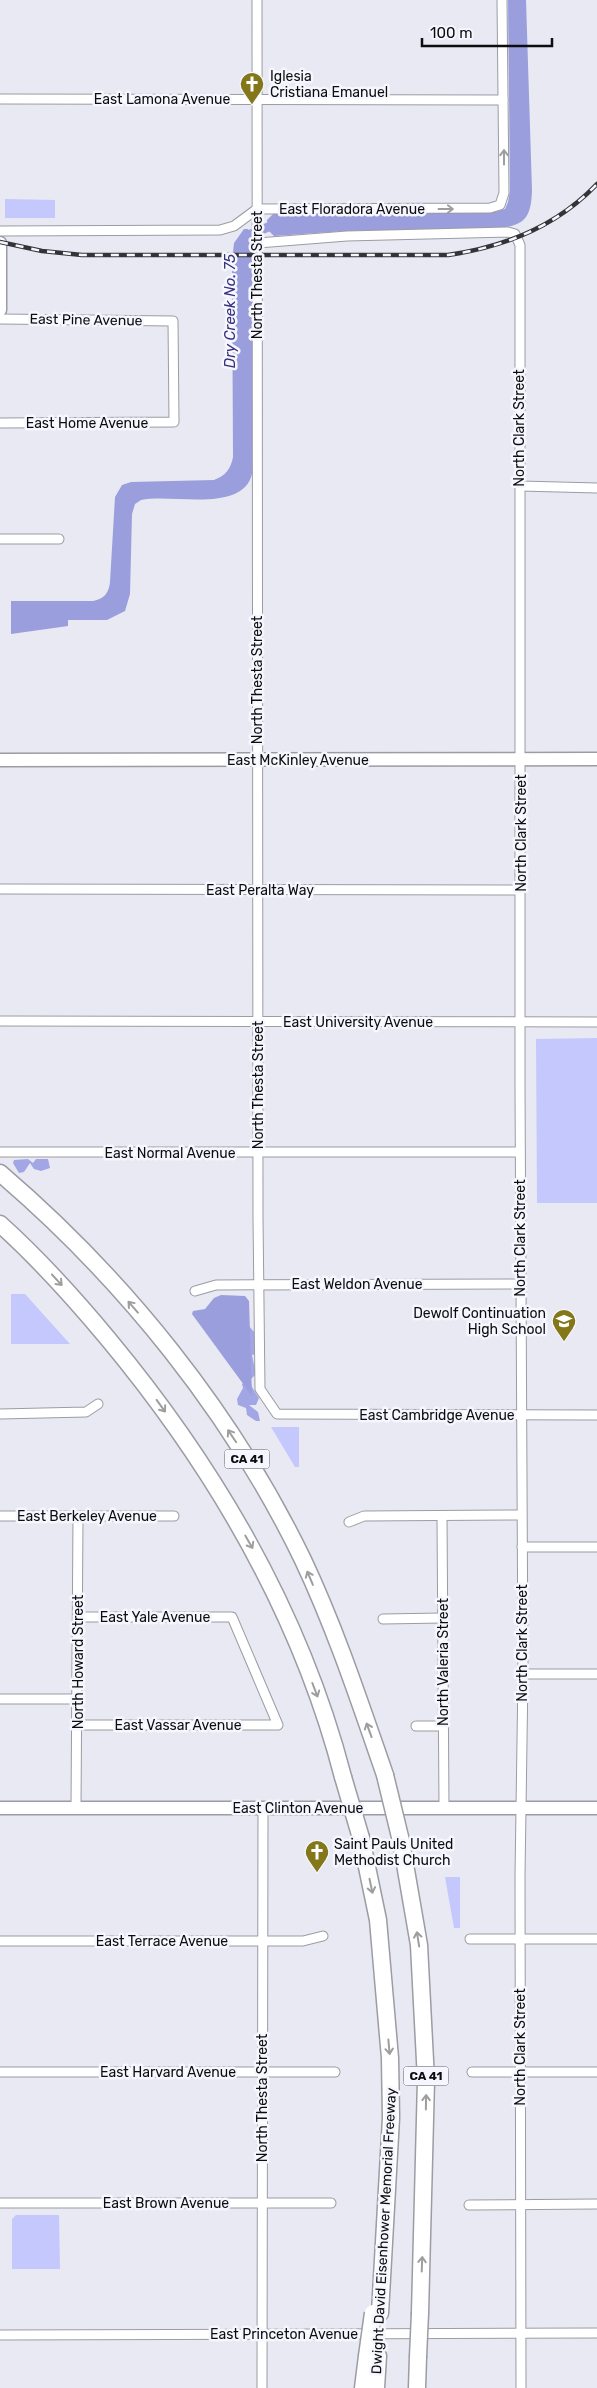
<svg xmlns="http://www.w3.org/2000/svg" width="597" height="2388" viewBox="0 0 597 2388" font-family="Rubik,sans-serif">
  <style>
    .green { fill: #c4c8fd }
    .forest { fill: #a2a6e5 }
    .water { fill: #9a9edc }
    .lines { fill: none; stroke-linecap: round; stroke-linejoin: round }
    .canal { stroke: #9a9edc; stroke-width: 9 }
    .street-casing { stroke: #9b9ca4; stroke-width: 11 }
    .secondary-casing { stroke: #9b9ca4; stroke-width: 15 }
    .highway-casing { stroke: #9b9ca4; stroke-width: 19 }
    .street { stroke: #fff; stroke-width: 9 }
    .secondary { stroke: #fff; stroke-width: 12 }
    .highway { stroke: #fff; stroke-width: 16 }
    .rail-casing { stroke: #343438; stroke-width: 4.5 }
    .rail { stroke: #f6f6fe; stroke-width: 2.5; stroke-dasharray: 8; stroke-linecap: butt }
    .highway-bridge-casing { stroke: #9b9ca4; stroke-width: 19; stroke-linecap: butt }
    .highway-bridge { stroke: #fff; stroke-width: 16 }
    .oneway { stroke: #9e9e9f }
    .labels { text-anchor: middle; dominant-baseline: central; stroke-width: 5; stroke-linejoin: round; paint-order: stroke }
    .shield { fill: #f6f6fe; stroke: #535357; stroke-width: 1 }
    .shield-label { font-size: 12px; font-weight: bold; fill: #0d0d10 }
    .poi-label { font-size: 14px; fill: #0d0d10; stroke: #f6f6fe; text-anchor: start }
    .street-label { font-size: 14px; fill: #0d0d10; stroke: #f6f6fe }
    .water-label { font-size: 15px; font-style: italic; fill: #36317b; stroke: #f6f6fe }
  </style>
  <rect width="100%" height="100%" fill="#e8e9f2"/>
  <g class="green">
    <path d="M 5,199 L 55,200 L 55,218 L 5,218 Z"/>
    <path d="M 597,1038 L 597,1203 L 537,1203 L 536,1039 Z"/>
    <path d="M 11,1294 L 25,1294 L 70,1344 L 11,1344 Z"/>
    <path d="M 271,1427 L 299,1427 L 299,1467 L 295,1467 Z"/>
    <path d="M 445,1877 L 460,1877 L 460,1928 L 454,1928 Z"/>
    <path d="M 16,2215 L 59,2215 L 60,2269 L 12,2269 L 12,2219 Z"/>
  </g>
  <g class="forest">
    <path d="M 28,1159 L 33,1163 L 36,1159 L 48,1159 L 50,1168 L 41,1171 L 34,1169 L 30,1163 L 24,1172 L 19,1173 L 13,1163 L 14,1160 Z"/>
    <path d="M 249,1326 L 255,1333 L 256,1354 L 252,1355 L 256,1374 L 250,1380 L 252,1387 L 259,1398 L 256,1405 L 249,1405 L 258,1412 L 260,1421 L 256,1421 L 247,1415 L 246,1408 L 238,1405 L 237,1399 L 243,1388 L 242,1384 L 246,1381 Z"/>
  </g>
  <g class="water">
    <path d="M 508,0 L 526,0 L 532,191 C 531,217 525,226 498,228 L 345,231 L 274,236 L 268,230 L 267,220 L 273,214 L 285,212 L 489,213 L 505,209 L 508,202 L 510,191 Z"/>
    <path d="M 244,229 L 248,229 L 253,235 L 253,467 C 250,516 174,493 141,500 L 135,504 L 132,514 L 130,594 L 125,611 L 107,620 L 68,620 L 68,626 L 11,634 L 11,601 L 93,601 C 104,599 109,593 110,582 L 115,497 L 122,485 L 131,482 L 214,480 C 225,476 231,469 233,457 L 232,262 L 234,243 Z"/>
    <path d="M 221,1295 L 245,1296 L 249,1301 L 252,1396 L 192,1314 L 193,1311 L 205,1309 L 214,1298 Z"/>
  </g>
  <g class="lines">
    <path class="canal" d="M 251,234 L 278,223"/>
    <g class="street-casing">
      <g id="street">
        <path d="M 257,0 L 258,1217 L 260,1389 L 277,1414 L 597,1415"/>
        <path d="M 0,99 L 503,100"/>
        <path d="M 0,231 L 220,230 L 234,226 L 257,209 L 490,208 L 500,205 L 504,193 L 502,0"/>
        <path d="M 258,243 L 347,236 L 508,232 L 515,234 L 520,245 L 520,1087 L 523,1674 L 520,1876 L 521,2388"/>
        <path d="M 0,319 L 173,321 L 174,422 L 0,423"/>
        <path d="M 520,486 L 597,488"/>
        <path d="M 0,539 L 59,539"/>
        <path d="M 0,889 L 521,890"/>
        <path d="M 0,1021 L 597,1022"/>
        <path d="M 0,1152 L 520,1152"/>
        <path d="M 195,1291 L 216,1285 L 520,1284"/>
        <path d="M 0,1414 L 86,1412 L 98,1404"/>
        <path d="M 0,1516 L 174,1516"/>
        <path d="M 442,1516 L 444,1808"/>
        <path d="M 349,1522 L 364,1516 L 521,1515"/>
        <path d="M 522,1547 L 597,1547"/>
        <path d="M 383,1619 L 442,1618"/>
        <path d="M 523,1674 L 597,1674"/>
        <path d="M 0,1699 L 77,1699"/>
        <path d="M 78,1725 L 278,1725 L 232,1617 L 78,1617"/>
        <path d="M 416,1726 L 443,1726"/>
        <path d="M 76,1808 L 78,1517"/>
        <path d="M 470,1939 L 597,1939"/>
        <path d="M 0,1941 L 303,1941 L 323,1936"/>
        <path d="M 0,2072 L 335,2072"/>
        <path d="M 472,2072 L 597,2072"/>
        <path d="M 0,2203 L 331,2203"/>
        <path d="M 469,2205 L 597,2204"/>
        <path d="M 0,2335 L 597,2333"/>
        <path d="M 262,2388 L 263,1808"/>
      </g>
    </g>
    <g class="secondary-casing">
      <g id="secondary">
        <path d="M 0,243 L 0,310"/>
        <path d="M 0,760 L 597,759"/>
        <path d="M 0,1808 L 597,1808"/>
      </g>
    </g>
    <g class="highway-casing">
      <g id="highway">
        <path d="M 0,1173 C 124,1279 232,1413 303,1560 C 336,1630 360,1703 385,1775"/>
        <path d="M 0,1224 C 40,1260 75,1299 109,1340 C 216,1469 301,1615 343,1777"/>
        <path d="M 361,1838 L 378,1920 L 390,2058 L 391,2118 L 380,2313"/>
        <path d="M 401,1841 L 419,1945 L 426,2080 L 420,2313"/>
        <path d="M 363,2388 L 367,2356"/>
        <path d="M 376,2388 L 378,2356"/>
        <path d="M 417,2388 L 418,2357"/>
      </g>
    </g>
    <use href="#street" class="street"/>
    <use href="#secondary" class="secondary"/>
    <use href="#highway" class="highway"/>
    <g class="rail-casing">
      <path id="rail" d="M 0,242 L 42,251 L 82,255 L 448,255 C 505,247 557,226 597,184"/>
    </g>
    <use href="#rail" class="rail"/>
    <g class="highway-bridge-casing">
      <g id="highway-bridge">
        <path d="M 385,1775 L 401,1841"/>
        <path d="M 343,1777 L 361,1838"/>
        <path d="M 367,2356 L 373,2313"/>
        <path d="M 418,2357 L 420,2313"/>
      </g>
    </g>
    <use href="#highway-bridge" class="highway-bridge"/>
  </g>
  <defs><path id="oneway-shaft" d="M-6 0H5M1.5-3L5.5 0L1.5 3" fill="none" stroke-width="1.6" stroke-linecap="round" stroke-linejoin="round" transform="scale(1.25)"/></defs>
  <g class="oneway">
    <use href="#oneway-shaft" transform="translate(504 157) rotate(-90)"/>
    <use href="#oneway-shaft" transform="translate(446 209)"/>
    <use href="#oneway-shaft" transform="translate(57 1280) rotate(47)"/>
    <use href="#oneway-shaft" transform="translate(133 1307) rotate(-131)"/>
    <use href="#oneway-shaft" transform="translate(161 1406) rotate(54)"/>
    <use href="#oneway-shaft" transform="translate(232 1436) rotate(-124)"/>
    <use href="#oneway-shaft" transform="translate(249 1542) rotate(60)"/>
    <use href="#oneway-shaft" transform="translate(310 1578) rotate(-113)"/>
    <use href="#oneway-shaft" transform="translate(315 1690) rotate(69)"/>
    <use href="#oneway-shaft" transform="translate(369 1730) rotate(-110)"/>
    <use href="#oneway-shaft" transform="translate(371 1886) rotate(78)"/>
    <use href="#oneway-shaft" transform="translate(418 1939) rotate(-99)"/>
    <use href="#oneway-shaft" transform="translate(389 2047) rotate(85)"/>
    <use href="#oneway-shaft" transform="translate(426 2102) rotate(-89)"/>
    <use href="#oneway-shaft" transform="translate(422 2264) rotate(-88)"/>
  </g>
  <defs>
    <g id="church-pin" transform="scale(1.25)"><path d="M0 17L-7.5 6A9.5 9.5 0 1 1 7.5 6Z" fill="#83771a" stroke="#f6f6fe"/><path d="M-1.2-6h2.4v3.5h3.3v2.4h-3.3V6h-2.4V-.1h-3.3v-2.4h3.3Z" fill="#fff"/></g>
    <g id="school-pin" transform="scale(1.25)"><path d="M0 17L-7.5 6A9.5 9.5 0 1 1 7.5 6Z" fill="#83771a" stroke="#f6f6fe"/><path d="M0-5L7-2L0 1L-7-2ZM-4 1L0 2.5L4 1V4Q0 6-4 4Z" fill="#fff"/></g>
  </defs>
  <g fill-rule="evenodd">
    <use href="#church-pin" x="252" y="84"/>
    <use href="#school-pin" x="564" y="1321"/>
    <use href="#church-pin" x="317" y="1852"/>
  </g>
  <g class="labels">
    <g class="shield">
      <rect x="224.5" y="1449.5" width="45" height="19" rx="4"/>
      <rect x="403.5" y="2066.5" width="45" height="19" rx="4"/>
    </g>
    <g class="shield-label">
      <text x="247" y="1459">CA 41</text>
      <text x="426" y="2076">CA 41</text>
    </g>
    <g class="poi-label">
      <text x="270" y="76">Iglesia<tspan x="270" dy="16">Cristiana Emanuel</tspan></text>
      <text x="546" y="1313" text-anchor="end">Dewolf Continuation<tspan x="546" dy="16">High School</tspan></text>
      <text x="334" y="1844">Saint Pauls United<tspan x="334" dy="16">Methodist Church</tspan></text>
    </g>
    <g class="street-label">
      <text x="162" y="99">East Lamona Avenue</text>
      <text x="352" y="209">East Floradora Avenue</text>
      <text transform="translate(257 275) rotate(-90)">North Thesta Street</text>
      <text transform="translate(86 320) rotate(1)">East Pine Avenue</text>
      <text x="87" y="423">East Home Avenue</text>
      <text transform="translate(519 428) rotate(-90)">North Clark Street</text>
      <text transform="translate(257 680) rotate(-90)">North Thesta Street</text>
      <text x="298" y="760">East McKinley Avenue</text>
      <text transform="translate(521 833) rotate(-90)">North Clark Street</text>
      <text x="260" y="890">East Peralta Way</text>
      <text x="358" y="1022">East University Avenue</text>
      <text transform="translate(258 1085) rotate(-90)">North Thesta Street</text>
      <text x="170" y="1153">East Normal Avenue</text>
      <text transform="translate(520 1238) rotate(-90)">North Clark Street</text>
      <text x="357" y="1284">East Weldon Avenue</text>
      <text x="437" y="1415">East Cambridge Avenue</text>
      <text x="87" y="1516">East Berkeley Avenue</text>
      <text x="155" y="1617">East Yale Avenue</text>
      <text transform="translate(522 1643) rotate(-90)">North Clark Street</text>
      <text transform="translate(78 1662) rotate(-90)">North Howard Street</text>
      <text transform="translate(443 1662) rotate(-90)">North Valeria Street</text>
      <text x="178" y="1725">East Vassar Avenue</text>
      <text x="298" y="1808">East Clinton Avenue</text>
      <text x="162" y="1941">East Terrace Avenue</text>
      <text transform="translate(520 2047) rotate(-90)">North Clark Street</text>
      <text x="168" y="2072">East Harvard Avenue</text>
      <text transform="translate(262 2098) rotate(-90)">North Thesta Street</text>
      <text x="166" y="2203">East Brown Avenue</text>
      <text transform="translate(384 2231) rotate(-87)">Dwight David Eisenhower Memorial Freeway</text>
      <text x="284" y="2334">East Princeton Avenue</text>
    </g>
    <g class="water-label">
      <text transform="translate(230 311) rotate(-90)">Dry Creek No. 75</text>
    </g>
  </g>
  <path d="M422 38v8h130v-8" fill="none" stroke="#0d0d10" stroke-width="2.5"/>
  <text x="430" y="38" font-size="15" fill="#0d0d10" stroke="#f6f6fe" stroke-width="4" paint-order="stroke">100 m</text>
</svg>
